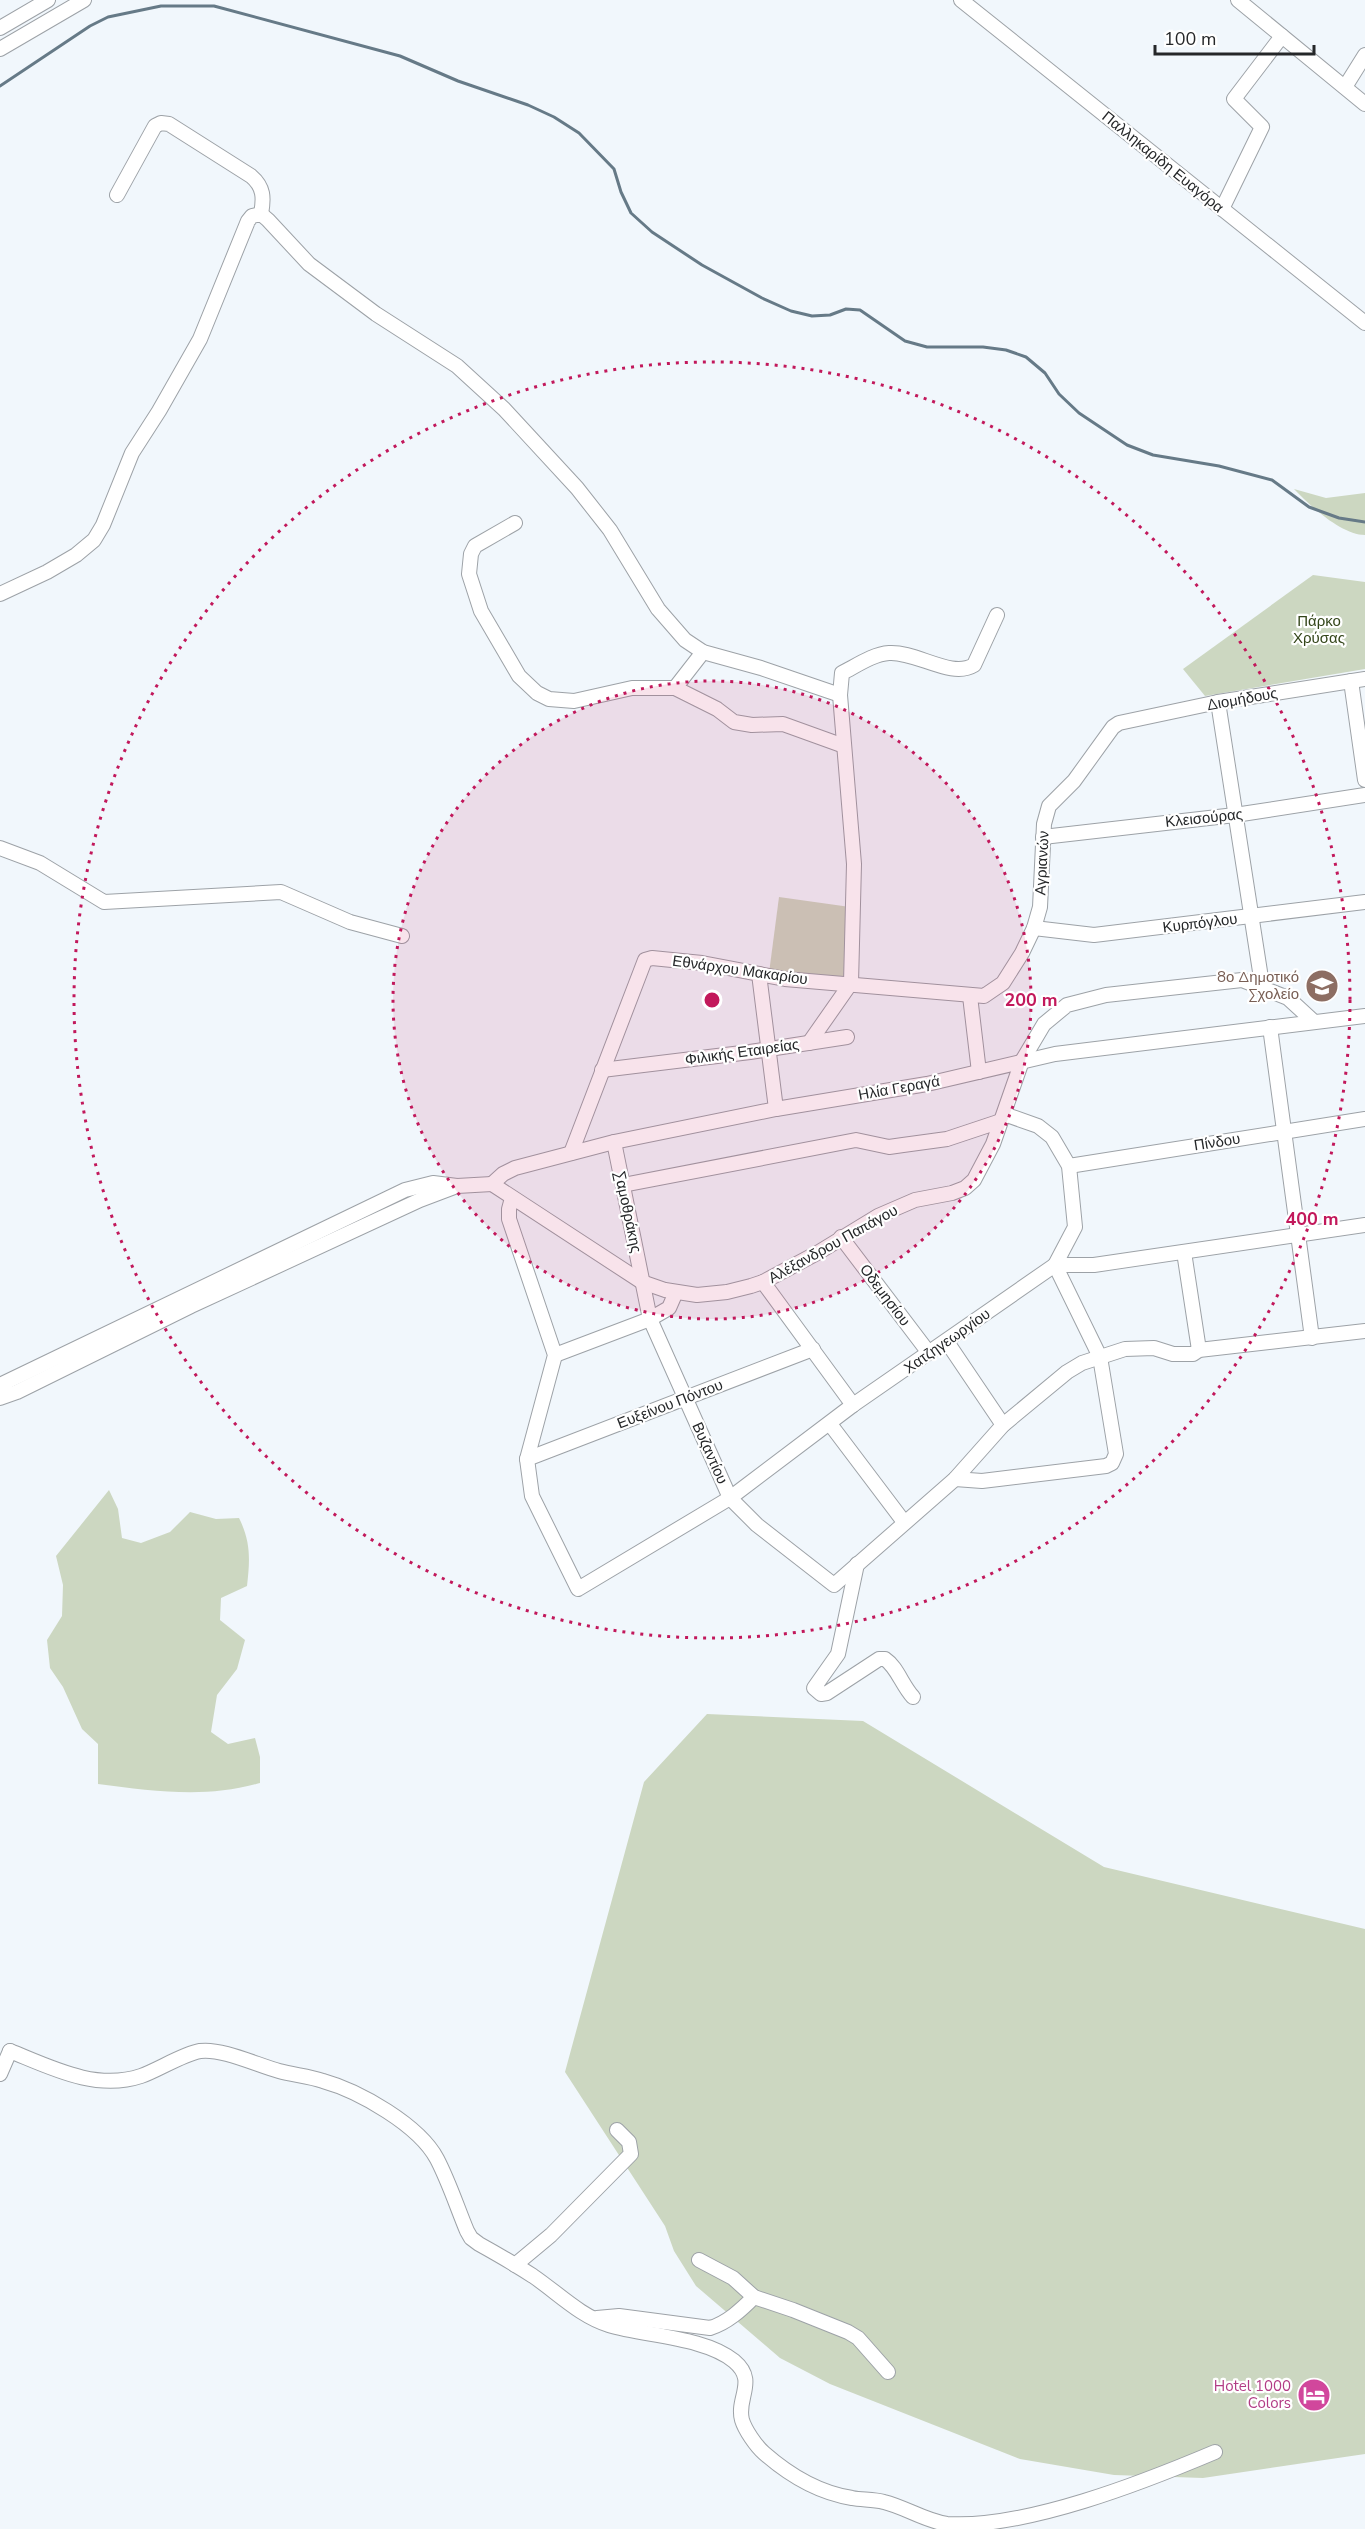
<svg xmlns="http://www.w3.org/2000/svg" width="1365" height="2529" viewBox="0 0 1365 2529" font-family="'Nunito Sans',sans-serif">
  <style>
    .green { fill: #ccd7c1 }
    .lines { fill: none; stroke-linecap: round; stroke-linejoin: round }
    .stream { stroke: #667a87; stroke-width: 3 }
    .minor-casing { stroke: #9da2a7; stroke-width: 16 }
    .minor { stroke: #fff; stroke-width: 14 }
    .ring { fill: none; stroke: #c2185b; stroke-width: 3; stroke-dasharray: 3 6 }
    .labels { text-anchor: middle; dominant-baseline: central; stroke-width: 4.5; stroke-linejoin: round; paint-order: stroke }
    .street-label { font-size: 15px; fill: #252729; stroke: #fff }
    .park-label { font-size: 15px; fill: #334519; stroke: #fff }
    .education-label { font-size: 15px; fill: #785e54; stroke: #fff; text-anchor: end }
    .hotel-label { font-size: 15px; fill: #b23c85; stroke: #fff; text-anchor: end }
    .centre { fill: #c2185b; stroke: #fff; stroke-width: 3 }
    .ring-label { font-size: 18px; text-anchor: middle; font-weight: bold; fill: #c2185b; stroke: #fff; stroke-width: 4.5; stroke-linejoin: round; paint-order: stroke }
  </style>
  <rect width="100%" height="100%" fill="#f1f7fc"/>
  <g class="green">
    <path d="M 1294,489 L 1326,498 L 1365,493 L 1365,535 C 1342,535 1310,506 1294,489 Z"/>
    <path d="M 1313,575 L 1365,582 L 1365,669 L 1205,696 L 1183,669 Z"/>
    <path d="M 779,897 L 850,907 L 848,978 L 769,973 Z"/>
    <path d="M 109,1490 L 118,1509 L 122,1538 L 141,1543 L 170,1532 L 190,1512 L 216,1519 L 239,1518 C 251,1542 250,1560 247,1586 L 221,1598 L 220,1620 L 245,1640 L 237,1669 L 217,1695 L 211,1732 L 228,1744 L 255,1738 L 260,1757 L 260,1783 C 205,1799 154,1791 98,1784 L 98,1744 L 82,1729 L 63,1687 L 50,1668 L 47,1640 L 62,1616 L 63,1585 L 56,1556 Z"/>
    <path d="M 707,1714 L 863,1721 L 1104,1867 L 1365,1929 L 1365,2454 L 1203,2478 L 1114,2475 L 1020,2459 L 830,2384 L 780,2358 L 696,2286 L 674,2251 L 665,2226 L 565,2072 L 644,1782 Z"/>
  </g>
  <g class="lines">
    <path class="stream" d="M 0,86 L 90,26 L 108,17 L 161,6 L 214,6 L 400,56 L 458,81 L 528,105 L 554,117 L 579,133 L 614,169 L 621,192 L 631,213 L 652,232 L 702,265 L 762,298 L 791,311 L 812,316 L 830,315 L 846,309 L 860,310 L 905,341 L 927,347 L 983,347 L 1006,350 L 1026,357 L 1045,373 L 1059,394 L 1079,413 L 1127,445 L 1153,455 L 1219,466 L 1272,480 L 1309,507 L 1339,518 L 1365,522"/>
    <g class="minor-casing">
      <g id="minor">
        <path d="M 961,0 L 1365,323"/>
        <path d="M 1238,0 L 1365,104"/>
        <path d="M 0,28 L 48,0"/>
        <path d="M 0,49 L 84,0"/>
        <path d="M 1345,87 L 1365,55"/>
        <path d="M 117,195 L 155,126 L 161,123 L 169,124 L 251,176 C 264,187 264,198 261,214"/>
        <path d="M 1222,209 L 1262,127 L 1234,99 L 1282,36"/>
        <path d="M 515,523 L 475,546 L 471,554 L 469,574 L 481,611 L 519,676 L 537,693 L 549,699 L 574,701 L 632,688 L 675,688 L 717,709 L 734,722 L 752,725 L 783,724 L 844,746"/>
        <path d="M 0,594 L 47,572 L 76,555 L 94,540 L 103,525 L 132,453 L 159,411 L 200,339 L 248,221 L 252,216 L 261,214 L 268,220 L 309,264 L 376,314 L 457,366 L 504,409 L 577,488 L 610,530 L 658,609 L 685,640 L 703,652 L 761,668 L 840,695"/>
        <path d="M 1351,681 L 1365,780"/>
        <path d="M 675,688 L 703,652"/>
        <path d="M 1218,702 L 1261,978 L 1258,984"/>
        <path d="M 1043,837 L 1235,815 L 1365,795"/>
        <path d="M 0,848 L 40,863 L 104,902 L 281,892 L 350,922 L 402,936"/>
        <path d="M 1034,928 L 1094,935 L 1365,902"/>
        <path d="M 759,974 L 776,1109"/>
        <path d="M 851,983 L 854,864 L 840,695 L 842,673 C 856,666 873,654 889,653 C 916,651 951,679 974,665 L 997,615"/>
        <path d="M 970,996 L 979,1072"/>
        <path d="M 1270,1027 L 1312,1338"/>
        <path d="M 809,1043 L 851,983"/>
        <path d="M 602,1070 L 750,1052 L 847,1037"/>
        <path d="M 614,1142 L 650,1319 L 730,1498 L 757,1525 L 834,1585 L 955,1479 L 1003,1425 L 1067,1372 L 1082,1363 L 1125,1349 L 1154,1348 L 1173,1354 L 1193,1354 L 1199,1350 L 1365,1331"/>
        <path d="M 571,1153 L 645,960 L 652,958 L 702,963 L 785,979 L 984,996 L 1003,983 L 1022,953 L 1034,928 L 1040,907 L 1044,824 L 1049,806 L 1074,781 L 1113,727 L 1119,723 L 1218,702 L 1365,679"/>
        <path d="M 1069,1166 L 1365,1119"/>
        <path d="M 492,1184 L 642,1282 L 665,1290 L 697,1295 L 727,1292 L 751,1286 L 763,1282 L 819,1252 L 878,1216 L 915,1200 L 952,1193 L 965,1188 L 974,1180 L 993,1144 L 1022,1061 L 1044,1024 L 1067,1005 L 1106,995 L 1242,980 L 1288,998 L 1313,1021"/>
        <path d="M 492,1184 L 503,1174 L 515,1168 L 614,1142 L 776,1109 L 927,1084 L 1055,1054 L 1365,1016"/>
        <path d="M 623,1185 L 856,1140 L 889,1147 L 903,1145 L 947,1139 L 1001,1121"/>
        <path d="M 512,1198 L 509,1209 L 509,1219 L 555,1355 L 527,1459 L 532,1496 L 578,1589 L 730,1498 L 853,1405 L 1055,1265 L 1094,1265 L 1365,1225"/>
        <path d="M 841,1237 L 929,1353"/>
        <path d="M 1184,1252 L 1199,1350"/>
        <path d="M 763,1282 L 853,1405"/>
        <path d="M 947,1342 L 1003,1425"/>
        <path d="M 555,1355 L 650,1319 L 669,1308 L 676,1292"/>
        <path d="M 0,1385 L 405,1190 L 433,1183 L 457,1186"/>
        <path d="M 0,1398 L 17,1392 L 191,1306 L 420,1200 L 457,1186 L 492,1184"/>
        <path d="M 830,1424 L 904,1522"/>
        <path d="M 527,1459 L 813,1349"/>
        <path d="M 955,1479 L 982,1481 L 1106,1466 L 1112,1463 L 1116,1454 L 1100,1357 L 1055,1265 L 1075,1227 L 1069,1166 L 1052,1137 L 1038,1126 L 1004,1114"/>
        <path d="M 857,1564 L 838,1654 L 814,1688 L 821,1694 L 827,1693 L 879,1659 L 885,1659 C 897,1667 902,1685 913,1697"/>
        <path d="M 10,2051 C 52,2068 96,2091 141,2076 C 158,2070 183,2054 200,2051 C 222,2048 257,2065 279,2071 C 293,2075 309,2076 323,2081 C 359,2091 419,2125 437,2159 C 449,2182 457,2207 467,2231 L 471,2238 L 479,2244 C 497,2254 516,2265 533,2276 C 558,2293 580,2316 609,2325 C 645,2336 705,2337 734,2361 C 758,2381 736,2398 742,2420 C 745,2430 756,2446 764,2453 C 789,2475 820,2493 852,2498 C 862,2500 873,2499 884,2502 C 905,2507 925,2521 947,2524 C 1025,2529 1144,2482 1215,2452"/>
        <path d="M 0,2074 L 10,2051"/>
        <path d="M 699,2260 L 733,2278 L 754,2297 L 793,2310 L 848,2332 L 858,2338 L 888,2372"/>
        <path d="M 515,2265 L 551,2235 L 631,2154 L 629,2142 L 617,2130"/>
        <path d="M 597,2318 L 619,2316 L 710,2328 C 727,2323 741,2310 754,2297"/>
      </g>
    </g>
    <use href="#minor" class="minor"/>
  </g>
  <circle cx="712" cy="1000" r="319" fill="#c2185b" fill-opacity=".12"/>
  <g class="ring">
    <circle cx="712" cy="1000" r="319"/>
    <circle cx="712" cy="1000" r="638"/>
  </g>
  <defs>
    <g id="school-disc" transform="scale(1.725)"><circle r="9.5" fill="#8d6e63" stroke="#fff"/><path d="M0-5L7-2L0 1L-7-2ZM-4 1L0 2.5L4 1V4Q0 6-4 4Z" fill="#fff"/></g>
    <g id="hotel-disc" transform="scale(1.725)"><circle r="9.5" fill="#d1479c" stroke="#fff"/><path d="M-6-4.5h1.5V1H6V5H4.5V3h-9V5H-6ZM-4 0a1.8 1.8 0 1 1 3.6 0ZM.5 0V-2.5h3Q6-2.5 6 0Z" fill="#fff"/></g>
  </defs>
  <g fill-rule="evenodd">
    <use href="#school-disc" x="1322" y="986"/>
    <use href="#hotel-disc" x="1314" y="2395"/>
  </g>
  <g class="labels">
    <g class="street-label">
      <text transform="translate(1163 162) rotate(39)">Παλληκαρίδη Ευαγόρα</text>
      <text transform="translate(1242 699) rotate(-10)">Διομήδους</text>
      <text transform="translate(1204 818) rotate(-6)">Κλεισούρας</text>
      <text transform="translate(1042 863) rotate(-87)">Αγριανών</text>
      <text transform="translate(1200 923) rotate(-7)">Κυρπόγλου</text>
      <text transform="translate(740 970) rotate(8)">Εθνάρχου Μακαρίου</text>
      <text transform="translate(742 1052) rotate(-8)">Φιλικής Εταιρείας</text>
      <text transform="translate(899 1088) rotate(-10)">Ηλία Γεραγά</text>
      <text transform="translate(1217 1142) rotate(-9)">Πίνδου</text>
      <text transform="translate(628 1212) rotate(78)">Σαμοθράκης</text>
      <text transform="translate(833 1244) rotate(-29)">Αλέξανδρου Παπάγου</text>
      <text transform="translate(885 1295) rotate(53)">Οδεμησίου</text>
      <text transform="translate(947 1341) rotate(-35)">Χατζηγεωργίου</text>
      <text transform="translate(670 1404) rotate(-21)">Ευξείνου Πόντου</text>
      <text transform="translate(710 1453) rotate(66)">Βυζαντίου</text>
    </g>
    <g class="park-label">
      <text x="1319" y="621">Πάρκο<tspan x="1319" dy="17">Χρύσας</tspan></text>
    </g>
    <g class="education-label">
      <text x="1299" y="977">8ο Δημοτικό<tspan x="1299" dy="17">Σχολείο</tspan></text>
    </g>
    <g class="hotel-label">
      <text x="1291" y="2386">Hotel 1000<tspan x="1291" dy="17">Colors</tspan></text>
    </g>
  </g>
  <circle cx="712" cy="1000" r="9" class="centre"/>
  <g class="ring-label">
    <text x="1031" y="1006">200 m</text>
    <text x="1312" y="1225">400 m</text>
  </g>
  <path d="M1155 45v9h159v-9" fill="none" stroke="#252729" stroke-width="3"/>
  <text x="1164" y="45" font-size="18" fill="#252729" stroke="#ffffff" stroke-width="4.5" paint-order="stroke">100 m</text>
</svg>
